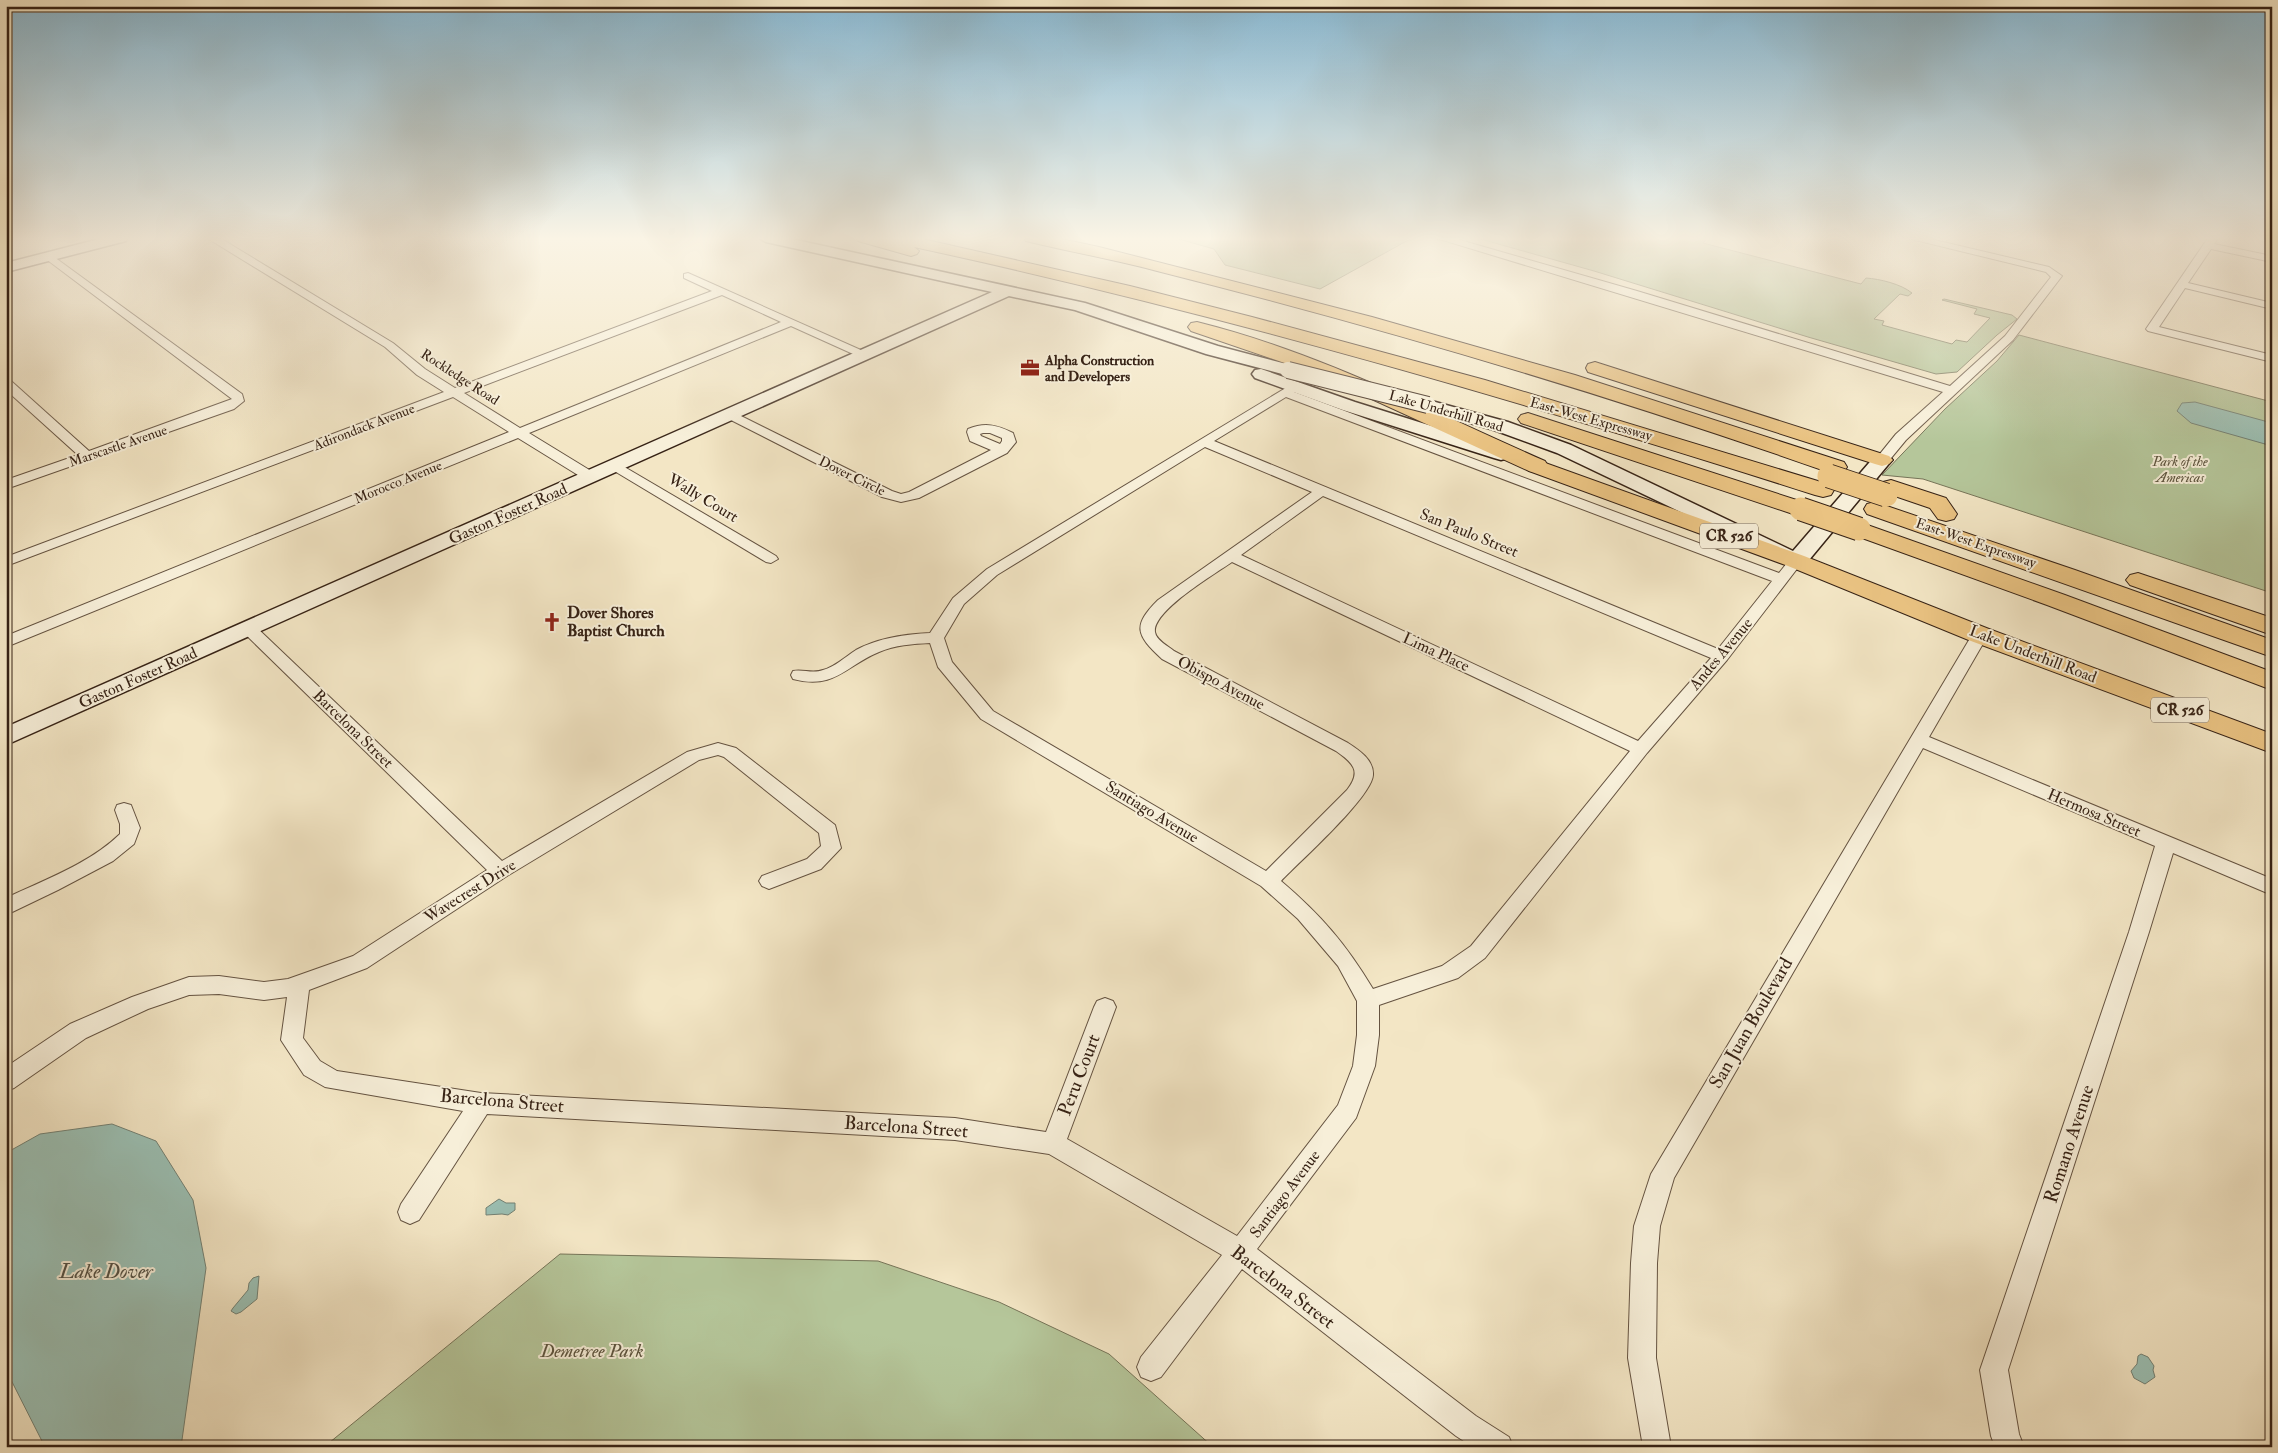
<svg xmlns="http://www.w3.org/2000/svg" width="2278" height="1453" viewBox="0 0 2278 1453" font-family="'IM FELL Double Pica',serif">
  <style>
    .green { fill: #b5c69a; stroke: #767458 }
    .water { fill: #9bc0b4; stroke: #738174 }
    .lines { fill: none; stroke-linecap: round; stroke-linejoin: round }
    .street-casing { stroke: #655341; stroke-width: 2 }
    .secondary-casing { stroke: #362215; stroke-width: 3 }
    .primary-casing { stroke: #362215; stroke-width: 2 }
    .highway-casing { stroke: #362215; stroke-width: 2 }
    .street { fill: #f7efd9; fill-rule: evenodd }
    .secondary { fill: #f7efd9; fill-rule: evenodd }
    .primary { fill: #eac382; fill-rule: evenodd }
    .highway { fill: #eac382; fill-rule: evenodd }
    .secondary-bridge-casing { stroke: #362215; stroke-width: 18; stroke-linecap: butt }
    .highway-bridge-casing { stroke: #362215; stroke-width: 25; stroke-linecap: butt }
    .secondary-bridge { stroke: #f7efd9; stroke-width: 16 }
    .highway-bridge { stroke: #eac382; stroke-width: 23 }
    .labels { text-anchor: middle; dominant-baseline: central; stroke-width: 4; stroke-linejoin: round; paint-order: stroke }
    .far-poi-label { font-size: 14px; font-weight: bold; fill: #362215; stroke: #f7efd9; text-anchor: start }
    .far-street-label { font-size: 14px; fill: #362215; stroke: #f7efd9 }
    .far-park-label { font-size: 14px; font-style: italic; fill: #5c533d; stroke: #f7efd9 }
    .shield { fill: #f7efd9; stroke: #706050; stroke-width: 1 }
    .shield-label { font-size: 15px; font-weight: bold; fill: #362215 }
    .street-label { font-size: 16px; fill: #362215; stroke: #f7efd9 }
    .poi-label { font-size: 16px; font-weight: bold; fill: #362215; stroke: #f7efd9; text-anchor: start }
    .near-street-label { font-size: 19px; fill: #362215; stroke: #f7efd9 }
    .near-park-label { font-size: 19px; font-style: italic; fill: #5c533d; stroke: #f7efd9 }
    .near-water-label { font-size: 21px; font-style: italic; fill: #545145; stroke: #f7efd9 }
  </style>
  <rect width="100%" height="100%" fill="#f3e6c5"/>
  <filter id="stains"><feTurbulence type="fractalNoise" baseFrequency=".004" numOctaves="4"/><feColorMatrix values="0 0 0 0 .2 0 0 0 0 .09 0 0 0 0 .02 0 0 0 .5 -.17"/></filter>
  <radialGradient id="worn" r=".72"><stop offset=".6" stop-color="#630" stop-opacity="0"/><stop offset="1" stop-color="#630" stop-opacity=".3"/></radialGradient>
  <g class="green">
    <path d="M 1175,238 L 1412,238 L 1320,289 L 1225,265 L 1214,249 Z"/>
    <path d="M 1477,238 L 1704,238 L 1707,239 L 1703,243 L 1861,284 L 1866,278 C 1880,279 1901,284 1912,293 L 1908,296 L 1900,294 L 1874,319 L 1884,321 L 1882,325 L 1952,344 L 1956,340 L 1967,342 L 1990,318 L 1974,314 L 1977,309 L 1942,300 L 1944,299 L 2012,315 L 2017,319 L 1997,335 L 1957,372 L 1936,374 L 1808,337 L 1594,271 Z"/>
    <path d="M 2019,335 L 2272,402 L 2272,593 L 1923,479 L 1882,475 L 1945,409 L 1997,361 Z"/>
    <path d="M 560,1254 L 878,1261 L 999,1302 L 1109,1354 L 1213,1447 L 324,1447 Z"/>
  </g>
  <g class="water">
    <path d="M 2195,402 L 2272,423 L 2272,446 L 2191,423 L 2177,411 L 2182,403 Z"/>
    <path d="M 112,1124 L 156,1141 L 193,1200 L 206,1268 L 181,1447 L 45,1447 L 6,1370 L 6,1153 L 40,1134 Z"/>
    <path d="M 499,1199 L 506,1203 L 515,1203 L 515,1210 L 508,1215 L 502,1214 L 486,1215 L 486,1208 Z"/>
    <path d="M 259,1276 L 257,1299 L 241,1312 L 236,1314 L 231,1311 L 233,1308 L 248,1290 L 249,1283 L 253,1278 Z"/>
    <path d="M 2141,1354 L 2148,1357 L 2154,1366 L 2153,1370 L 2155,1377 L 2145,1384 L 2134,1378 L 2131,1371 L 2137,1364 L 2138,1356 Z"/>
  </g>
  <g class="lines">
    <g class="street-casing">
      <g id="street">
        <path d="M 207,238 L 220,238 L 393,343 L 425,369 L 455,388 L 712,291 L 684,278 L 684,274 L 688,273 L 872,355 L 866,359 L 862,358 L 791,326 L 529,433 L 596,474 L 598,477 L 596,480 L 586,480 L 518,438 L 6,647 L 6,636 L 509,432 L 453,397 L 6,566 L 6,557 L 444,392 L 417,375 L 385,347 ZM 722,295 L 781,322 L 520,428 L 464,393 Z"/>
        <path d="M 1436,238 L 1453,238 L 1637,291 L 1950,386 L 2005,336 L 2051,277 L 2046,272 L 1907,238 L 1926,238 L 2049,267 L 2062,276 L 2013,340 L 1906,440 L 1887,463 L 1882,464 L 1875,460 L 1896,434 L 1943,392 Z"/>
        <path d="M 2208,238 L 2218,238 L 2214,244 L 2272,256 L 2272,262 L 2211,249 L 2188,283 L 2272,303 L 2272,309 L 2185,288 L 2159,327 L 2272,355 L 2272,362 L 2148,331 L 2146,329 Z"/>
        <path d="M 50,254 L 242,394 L 244,401 L 234,409 L 6,489 L 6,480 L 78,455 L 6,390 L 6,379 L 10,380 L 89,451 L 232,399 L 46,259 L 45,257 Z"/>
        <path d="M 1294,383 L 1300,387 L 1294,392 L 1779,573 L 1791,558 L 1801,558 L 1803,561 L 1727,660 L 1647,753 L 1485,958 L 1458,978 L 1379,1005 L 1379,1035 L 1375,1066 L 1356,1118 L 1257,1249 L 1476,1416 L 1509,1437 L 1513,1447 L 1473,1447 L 1456,1436 L 1242,1269 L 1161,1377 L 1151,1381 L 1141,1377 L 1137,1367 L 1141,1357 L 1222,1255 L 1049,1154 L 955,1140 L 487,1114 L 419,1220 L 410,1224 L 401,1220 L 398,1212 L 401,1204 L 463,1111 L 325,1087 L 304,1075 L 281,1040 L 287,997 L 264,1000 L 219,994 L 189,995 L 148,1009 L 86,1038 L 14,1088 L 6,1091 L 6,1067 L 70,1024 L 132,997 L 189,977 L 219,976 L 264,982 L 288,979 L 353,956 L 487,870 L 243,632 L 241,629 L 243,626 L 255,626 L 502,861 L 687,752 L 718,743 L 736,748 L 835,825 L 841,848 L 821,869 L 769,889 L 762,886 L 759,881 L 762,876 L 807,859 L 821,846 L 819,833 L 724,757 L 718,755 L 699,760 L 507,876 L 367,968 L 309,990 L 303,1038 L 320,1061 L 337,1071 L 481,1093 L 955,1118 L 1046,1132 L 1094,1007 L 1097,1001 L 1105,998 L 1113,1001 L 1116,1007 L 1067,1139 L 1237,1236 L 1338,1105 L 1353,1066 L 1357,1035 L 1357,1001 L 1338,966 L 1298,919 L 1261,886 L 981,719 L 938,667 L 930,643 C 913,644 895,645 879,652 C 845,666 835,690 793,679 L 791,675 L 793,671 C 803,669 813,674 823,670 C 835,667 845,657 856,650 C 878,638 906,634 930,633 L 953,598 L 987,569 ZM 1286,397 L 1772,581 L 1718,649 L 1214,441 ZM 1205,447 L 1312,492 L 1158,600 C 1132,626 1136,635 1162,659 L 1336,751 C 1353,763 1362,771 1347,790 L 1266,871 L 993,711 L 952,662 L 944,638 L 964,604 L 997,575 ZM 1323,496 L 1711,658 L 1638,741 L 1241,555 ZM 1232,562 L 1630,751 L 1471,946 L 1442,966 L 1373,989 C 1346,944 1321,915 1281,881 C 1299,862 1372,797 1373,775 C 1374,760 1359,750 1348,743 L 1174,651 C 1168,646 1156,640 1155,632 C 1152,611 1215,574 1232,562 Z"/>
        <path d="M 731,411 L 892,491 L 901,494 L 909,492 L 991,450 L 970,441 L 967,432 L 968,429 C 985,422 997,425 1013,433 L 1016,442 L 1007,453 L 919,498 L 901,502 L 882,497 L 727,418 L 725,415 L 727,412 ZM 983,433 L 990,433 L 1002,438 L 1002,441 L 1000,444 L 981,436 L 980,434 Z"/>
        <path d="M 616,462 L 776,556 L 778,559 L 771,563 L 766,562 L 611,469 L 609,466 Z"/>
        <path d="M 1980,630 L 1986,631 L 1988,635 L 1929,737 L 2272,879 L 2272,895 L 2173,853 L 2149,932 L 2008,1370 L 2019,1434 L 2024,1447 L 1995,1447 L 1991,1436 L 1980,1370 L 2129,932 L 2155,846 L 1923,748 L 1674,1178 L 1660,1226 L 1657,1263 L 1656,1358 L 1671,1447 L 1643,1447 L 1628,1358 L 1631,1263 L 1634,1226 L 1651,1174 L 1972,635 L 1974,631 Z"/>
        <path d="M 124,803 L 131,805 L 140,828 L 134,844 L 113,861 L 58,890 L 6,915 L 6,898 C 44,880 89,864 120,834 L 120,824 L 115,810 L 117,805 Z"/>
      </g>
    </g>
    <g class="secondary-casing">
      <g id="secondary">
        <path d="M 103,238 L 128,238 L 126,241 L 6,272 L 6,263 Z"/>
        <path d="M 759,238 L 787,238 L 1085,303 L 1218,346 L 1294,366 L 1297,370 L 1294,374 L 1282,374 L 1206,354 L 1075,310 L 1009,296 L 6,745 L 6,727 L 992,292 L 766,242 Z"/>
        <path d="M 1261,369 L 1355,402 L 1508,450 L 1511,454 L 1508,458 L 1501,460 L 1494,458 L 1343,410 L 1255,378 L 1252,374 L 1255,370 Z"/>
        <path d="M 1428,400 L 1508,422 L 1571,445 L 1793,551 L 1875,456 L 1882,454 L 1889,456 L 1892,460 L 1804,566 L 1796,567 L 1557,453 L 1494,430 L 1422,409 L 1419,405 L 1422,401 Z"/>
      </g>
    </g>
    <g class="primary-casing">
      <path id="primary" d="M 1537,460 L 1804,556 L 1989,629 L 2272,734 L 2272,753 L 1971,641 L 1788,566 L 1529,471 L 1526,466 L 1529,461 Z"/>
    </g>
    <g class="highway-casing">
      <g id="highway">
        <path d="M 856,238 L 918,238 L 1130,286 L 1252,317 L 1485,380 L 1831,485 L 1834,490 L 1831,495 L 1823,497 L 1815,495 C 1518,400 1219,313 914,247 L 919,251 L 917,254 L 911,256 L 858,241 Z"/>
        <path d="M 1024,238 L 1057,238 L 1099,247 L 1372,317 L 1575,375 L 1844,462 L 1847,467 L 1844,472 L 1836,473 L 1828,472 C 1609,395 1387,329 1161,272 C 1117,260 1071,252 1026,241 Z"/>
        <path d="M 1197,322 C 1318,352 1431,411 1545,461 L 1548,466 L 1545,471 L 1537,472 L 1529,471 L 1317,374 L 1191,331 L 1188,327 L 1191,323 Z"/>
        <path d="M 1595,362 L 1889,456 L 1893,460 L 1889,464 L 1882,466 L 1875,464 L 1588,372 L 1586,368 L 1588,364 Z"/>
        <path d="M 1528,413 L 1809,504 L 1812,509 L 1809,514 L 1801,516 L 1793,514 L 1521,423 L 1518,419 L 1521,415 Z"/>
        <path d="M 1891,480 L 1946,498 L 1957,514 L 1954,519 L 1946,521 L 1938,519 L 1930,508 L 1883,492 L 1880,487 L 1883,482 Z"/>
        <path d="M 1875,502 L 2075,570 L 2272,640 L 2272,657 L 1867,514 L 1864,509 L 1867,504 Z"/>
        <path d="M 1859,522 L 2065,595 L 2272,672 L 2272,690 L 2047,605 L 1851,534 L 1848,529 L 1851,524 Z"/>
        <path d="M 2138,573 L 2272,618 L 2272,635 L 2130,585 L 2126,580 L 2130,575 Z"/>
      </g>
    </g>
    <use href="#street" class="street"/>
    <use href="#secondary" class="secondary"/>
    <use href="#primary" class="primary"/>
    <use href="#highway" class="highway"/>
    <g class="secondary-bridge-casing">
      <path id="secondary-bridge" d="M 1288,370 L 1428,405"/>
    </g>
    <g class="highway-bridge-casing">
      <g id="highway-bridge">
        <path d="M 1829,476 L 1886,495"/>
        <path d="M 1801,509 L 1859,529"/>
      </g>
    </g>
    <use href="#secondary-bridge" class="secondary-bridge"/>
    <use href="#highway-bridge" class="highway-bridge"/>
  </g>
  <linearGradient id="sky" x2="0" y2="1"><stop stop-color="#89b9d3"/><stop offset="0.54" stop-color="#faf4e5"/><stop offset="1" stop-color="#faf4e5" stop-opacity="0"/></linearGradient>
  <rect width="2278" height="442" fill="url(#sky)"/>
  <defs>
    <g id="office-bare" transform="scale(1.5)"><path d="M-6-3h4V-5.5h4V-3h4V5H-6ZM-1-4.5V-3h2v-1.5ZM-6 0V1H6V0Z" fill="#8f2418" stroke="#f7efd9" stroke-width="2.5" paint-order="stroke"/></g>
    <g id="church-bare" transform="scale(1.5)"><path d="M-1.2-6h2.4v3.5h3.3v2.4h-3.3V6h-2.4V-.1h-3.3v-2.4h3.3Z" fill="#8f2418" stroke="#f7efd9" stroke-width="2.5" paint-order="stroke"/></g>
  </defs>
  <g fill-rule="evenodd">
    <use href="#office-bare" x="1030" y="368"/>
    <use href="#church-bare" x="552" y="622"/>
  </g>
  <g class="labels">
    <g class="far-poi-label">
      <text x="1045" y="360">Alpha Construction<tspan x="1045" dy="16">and Developers</tspan></text>
    </g>
    <g class="far-street-label">
      <text transform="translate(460 377) rotate(33)">Rockledge Road</text>
      <text transform="translate(1446 411) rotate(16)">Lake Underhill Road</text>
      <text transform="translate(1591 419) rotate(16)">East-West Expressway</text>
      <text transform="translate(364 427) rotate(-21)">Adirondack Avenue</text>
      <text transform="translate(118 446) rotate(-19)">Marscastle Avenue</text>
      <text transform="translate(852 476) rotate(26)">Dover Circle</text>
      <text transform="translate(398 482) rotate(-22)">Morocco Avenue</text>
      <text transform="translate(1976 543) rotate(19)">East-West Expressway</text>
    </g>
    <g class="far-park-label">
      <text x="2180" y="461">Park of the<tspan x="2180" dy="16">Americas</tspan></text>
    </g>
    <g class="shield">
      <rect x="1700" y="523.5" width="58" height="25" rx="4"/>
      <rect x="2151" y="697.5" width="58" height="25" rx="4"/>
    </g>
    <g class="shield-label">
      <text x="1729" y="536">CR 526</text>
      <text x="2180" y="710">CR 526</text>
    </g>
    <g class="street-label">
      <text transform="translate(703 498) rotate(31)">Wally Court</text>
      <text transform="translate(508 514) rotate(-24)">Gaston Foster Road</text>
      <text transform="translate(1469 533) rotate(22)">San Paulo Street</text>
      <text transform="translate(1436 652) rotate(25)">Lima Place</text>
      <text transform="translate(1721 654) rotate(-50)">Andes Avenue</text>
      <text transform="translate(2033 654) rotate(21)">Lake Underhill Road</text>
      <text transform="translate(138 678) rotate(-24)">Gaston Foster Road</text>
      <text transform="translate(1221 683) rotate(28)">Obispo Avenue</text>
      <text transform="translate(353 729) rotate(44)">Barcelona Street</text>
      <text transform="translate(1152 812) rotate(31)">Santiago Avenue</text>
      <text transform="translate(2094 813) rotate(23)">Hermosa Street</text>
      <text transform="translate(470 891) rotate(-32)">Wavecrest Drive</text>
      <text transform="translate(1285 1194) rotate(-53)">Santiago Avenue</text>
    </g>
    <g class="poi-label">
      <text x="567" y="613">Dover Shores<tspan x="567" dy="18">Baptist Church</tspan></text>
    </g>
    <g class="near-street-label">
      <text transform="translate(1751 1023) rotate(-60)">San Juan Boulevard</text>
      <text transform="translate(1079 1075) rotate(-69)">Peru Court</text>
      <text transform="translate(502 1101) rotate(5)">Barcelona Street</text>
      <text transform="translate(906 1127) rotate(4)">Barcelona Street</text>
      <text transform="translate(2069 1144) rotate(-72)">Romano Avenue</text>
      <text transform="translate(1283 1287) rotate(37)">Barcelona Street</text>
    </g>
    <g class="near-park-label">
      <text x="592" y="1351">Demetree Park</text>
    </g>
    <g class="near-water-label">
      <text x="106" y="1271">Lake Dover</text>
    </g>
  </g>
  <rect width="2278" height="1453" fill="none" stroke="#f3e6c5" stroke-width="25"/>
  <rect x="8" y="8" width="2263" height="1438" fill="none" stroke="#362215" stroke-width="2.5"/>
  <rect x="12" y="12" width="2253" height="1428" fill="none" stroke="#362215"/>
  <rect width="100%" height="100%" filter="url(#stains)"/>
  <rect width="100%" height="100%" fill="url(#worn)"/>
</svg>
